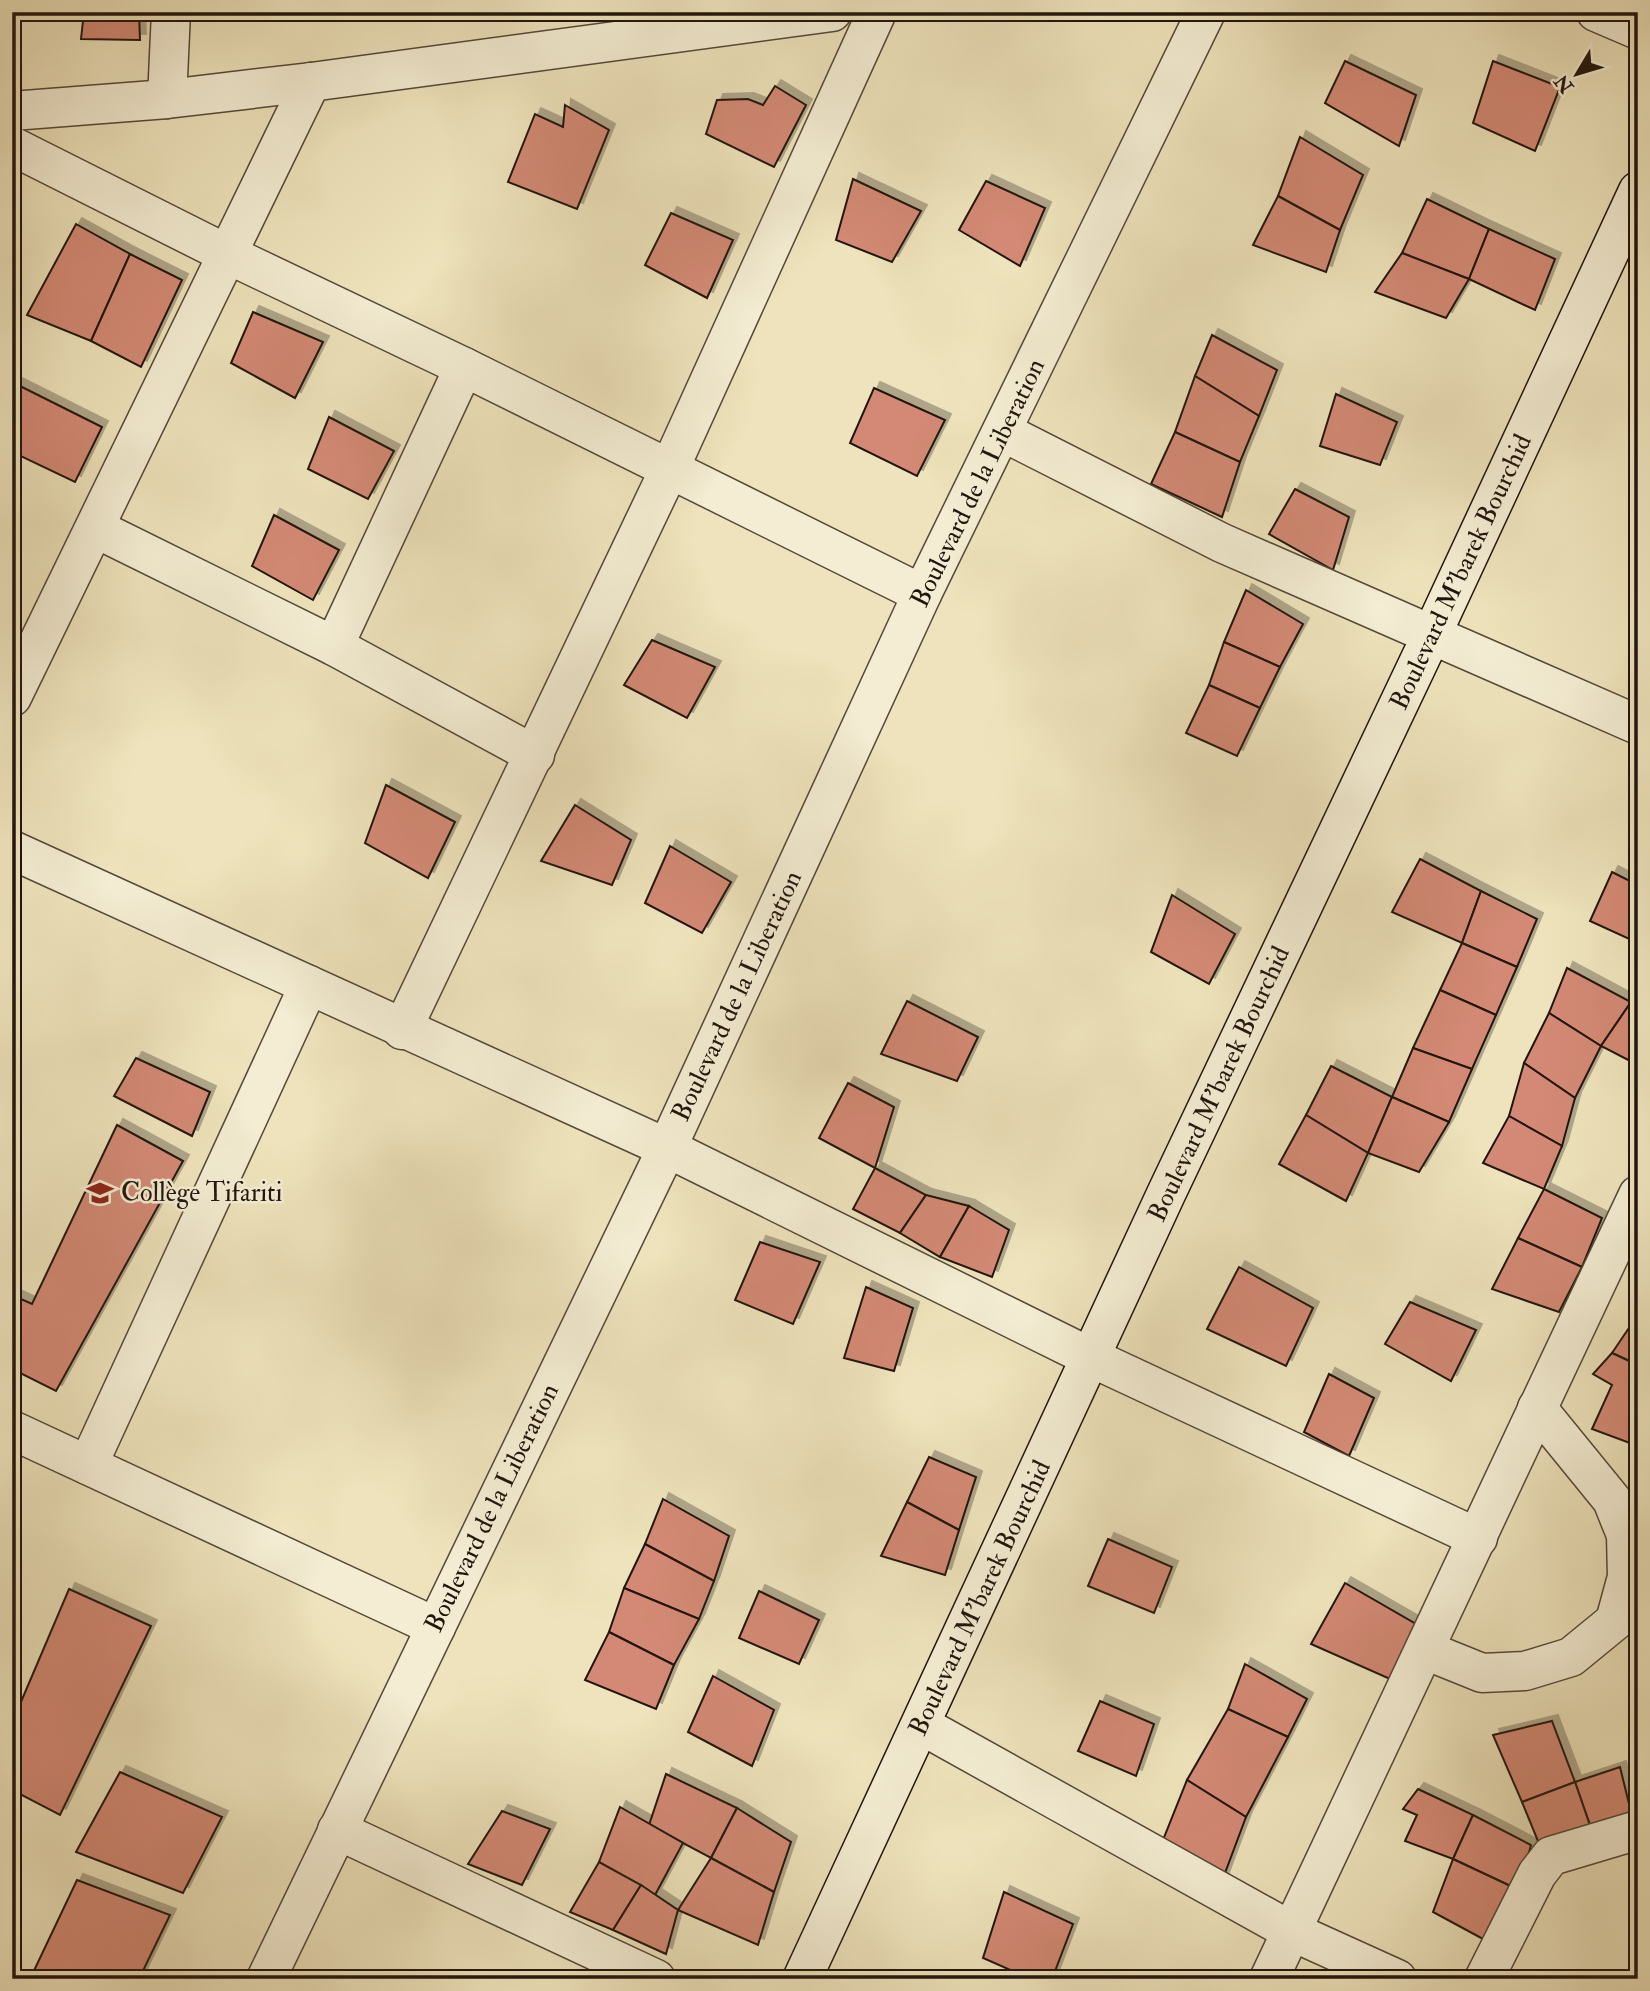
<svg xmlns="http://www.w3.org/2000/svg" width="1650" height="1991" viewBox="0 0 1650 1991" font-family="'IM FELL Double Pica',serif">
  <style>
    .building { fill: #d38975; stroke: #21150e; stroke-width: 2; filter: url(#shadow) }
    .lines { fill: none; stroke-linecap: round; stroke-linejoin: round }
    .street-casing { stroke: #54483a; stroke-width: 41 }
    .secondary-casing { stroke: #21150e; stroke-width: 41 }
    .street { stroke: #f4edd3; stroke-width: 38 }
    .secondary { stroke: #f4edd3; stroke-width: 38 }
    .labels { text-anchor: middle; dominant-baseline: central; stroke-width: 5; stroke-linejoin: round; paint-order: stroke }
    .street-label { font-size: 26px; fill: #21150e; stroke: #f4edd3 }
    .poi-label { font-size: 26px; fill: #21150e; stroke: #f4edd3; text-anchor: start }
  </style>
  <defs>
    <filter id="shadow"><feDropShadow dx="6" dy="-6" stdDeviation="0" flood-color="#0004"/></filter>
  </defs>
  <rect width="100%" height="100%" fill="#eee3bc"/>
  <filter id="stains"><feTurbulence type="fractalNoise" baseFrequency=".00286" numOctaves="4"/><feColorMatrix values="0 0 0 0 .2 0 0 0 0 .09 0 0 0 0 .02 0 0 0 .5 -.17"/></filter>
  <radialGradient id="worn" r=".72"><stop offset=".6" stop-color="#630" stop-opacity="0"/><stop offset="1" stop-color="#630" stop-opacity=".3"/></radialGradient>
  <g class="building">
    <path d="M 84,12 L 139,12 L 140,40 L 81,39 Z"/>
    <path d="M 1345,61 L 1416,95 L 1399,146 L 1325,103 Z"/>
    <path d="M 1493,61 L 1560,87 L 1535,151 L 1473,123 Z"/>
    <path d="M 775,86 L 806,105 L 774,167 L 706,134 L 717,100 L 748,99 L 763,105 Z"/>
    <path d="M 565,105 L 609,130 L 577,209 L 508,182 L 535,114 L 563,127 Z"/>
    <path d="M 1300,137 L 1363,175 L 1340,230 L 1278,196 Z"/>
    <path d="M 853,179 L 921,211 L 892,262 L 836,240 Z"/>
    <path d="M 986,181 L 1045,208 L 1020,266 L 959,230 Z"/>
    <path d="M 1278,196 L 1340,230 L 1326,272 L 1253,245 Z"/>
    <path d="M 1427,199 L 1489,229 L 1469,279 L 1402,253 Z"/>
    <path d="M 671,213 L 733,240 L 707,298 L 645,265 Z"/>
    <path d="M 76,224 L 130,254 L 91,341 L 27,315 Z"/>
    <path d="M 1489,229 L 1555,259 L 1535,310 L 1469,279 Z"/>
    <path d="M 1402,253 L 1469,279 L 1446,318 L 1375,292 Z"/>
    <path d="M 130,254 L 182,280 L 141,367 L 91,341 Z"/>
    <path d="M 253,312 L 323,342 L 295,398 L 231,363 Z"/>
    <path d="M 1212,335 L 1277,370 L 1259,416 L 1195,376 Z"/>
    <path d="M 1195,376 L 1259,416 L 1240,462 L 1175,432 Z"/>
    <path d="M 14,383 L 102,427 L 75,482 L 12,452 Z"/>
    <path d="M 874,388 L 945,420 L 917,476 L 850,443 Z"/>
    <path d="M 1336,394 L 1397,422 L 1380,465 L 1320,446 Z"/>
    <path d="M 329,417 L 394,451 L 368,499 L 308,469 Z"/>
    <path d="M 1175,432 L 1240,462 L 1222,517 L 1151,484 Z"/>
    <path d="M 1295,489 L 1349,517 L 1333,570 L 1269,534 Z"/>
    <path d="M 274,515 L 339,550 L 313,600 L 252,566 Z"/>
    <path d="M 1246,590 L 1303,624 L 1280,667 L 1224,642 Z"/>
    <path d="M 652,640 L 715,667 L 687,718 L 624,685 Z"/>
    <path d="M 1224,642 L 1280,667 L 1260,708 L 1209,685 Z"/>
    <path d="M 1209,685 L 1260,708 L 1237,756 L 1186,733 Z"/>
    <path d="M 386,785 L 455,822 L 428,878 L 365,843 Z"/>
    <path d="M 575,805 L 631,840 L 612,885 L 541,861 Z"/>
    <path d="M 670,846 L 731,882 L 702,933 L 645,903 Z"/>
    <path d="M 1420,859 L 1481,891 L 1462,943 L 1392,912 Z"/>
    <path d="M 1612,872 L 1638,885 L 1638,943 L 1590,921 Z"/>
    <path d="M 1481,891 L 1537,919 L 1517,967 L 1462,943 Z"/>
    <path d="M 1172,895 L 1235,934 L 1209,984 L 1151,952 Z"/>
    <path d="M 1462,943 L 1517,967 L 1496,1015 L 1440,990 Z"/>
    <path d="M 1567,968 L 1631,1002 L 1601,1046 L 1549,1013 Z"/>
    <path d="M 1440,990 L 1496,1015 L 1472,1069 L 1413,1048 Z"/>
    <path d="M 907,1001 L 978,1037 L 957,1081 L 881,1054 Z"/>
    <path d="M 1631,1002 L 1638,1005 L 1638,1065 L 1601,1046 Z"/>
    <path d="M 1549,1013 L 1601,1046 L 1575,1098 L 1524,1063 Z"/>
    <path d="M 1413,1048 L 1472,1069 L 1449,1122 L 1392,1097 Z"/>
    <path d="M 136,1058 L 210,1092 L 192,1136 L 114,1096 Z"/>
    <path d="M 1524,1063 L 1575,1098 L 1562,1146 L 1509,1116 Z"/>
    <path d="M 1331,1066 L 1392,1097 L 1368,1153 L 1306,1115 Z"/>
    <path d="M 848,1083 L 894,1107 L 875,1168 L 819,1138 Z"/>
    <path d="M 1392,1097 L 1449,1122 L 1419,1172 L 1368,1153 Z"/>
    <path d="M 1306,1115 L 1368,1153 L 1346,1201 L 1279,1164 Z"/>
    <path d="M 1509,1116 L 1562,1146 L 1544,1189 L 1483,1163 Z"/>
    <path d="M 117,1125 L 183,1161 L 56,1391 L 12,1369 L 12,1295 L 32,1304 Z"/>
    <path d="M 875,1168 L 926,1195 L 900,1233 L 853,1209 Z"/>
    <path d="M 1544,1189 L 1602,1218 L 1582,1267 L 1518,1238 Z"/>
    <path d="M 926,1195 L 969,1206 L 940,1257 L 900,1233 Z"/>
    <path d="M 969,1206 L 1009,1230 L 992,1277 L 940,1257 Z"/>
    <path d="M 1518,1238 L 1582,1267 L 1559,1312 L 1492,1289 Z"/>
    <path d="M 760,1242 L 820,1262 L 793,1324 L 735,1300 Z"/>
    <path d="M 1239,1267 L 1313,1308 L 1286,1366 L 1207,1329 Z"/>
    <path d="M 866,1287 L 913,1308 L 894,1371 L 844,1358 Z"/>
    <path d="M 1410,1302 L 1476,1330 L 1451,1381 L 1385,1344 Z"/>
    <path d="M 1637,1316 L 1638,1317 L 1638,1365 L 1612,1353 Z"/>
    <path d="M 1612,1353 L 1638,1365 L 1638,1446 L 1592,1429 L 1612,1385 L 1593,1374 Z"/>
    <path d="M 1329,1374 L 1374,1398 L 1349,1456 L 1304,1432 Z"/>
    <path d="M 929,1457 L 976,1477 L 959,1530 L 907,1502 Z"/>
    <path d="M 663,1499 L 729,1536 L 714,1581 L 645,1544 Z"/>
    <path d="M 907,1502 L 959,1530 L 945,1575 L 881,1556 Z"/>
    <path d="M 1108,1539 L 1172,1567 L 1154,1613 L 1088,1586 Z"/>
    <path d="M 645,1544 L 714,1581 L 699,1619 L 624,1588 Z"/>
    <path d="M 1345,1583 L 1416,1624 L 1390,1679 L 1311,1644 Z"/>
    <path d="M 624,1588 L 699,1619 L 674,1665 L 609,1632 Z"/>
    <path d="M 69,1589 L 151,1626 L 60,1815 L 12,1790 L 12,1723 Z"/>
    <path d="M 759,1591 L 819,1620 L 799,1664 L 739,1638 Z"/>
    <path d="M 609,1632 L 674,1665 L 656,1709 L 585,1680 Z"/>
    <path d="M 1245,1664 L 1307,1699 L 1288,1737 L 1228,1709 Z"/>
    <path d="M 713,1676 L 774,1710 L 752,1766 L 688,1732 Z"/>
    <path d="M 1100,1701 L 1154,1724 L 1136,1776 L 1078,1751 Z"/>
    <path d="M 1228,1709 L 1288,1737 L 1246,1817 L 1187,1780 Z"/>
    <path d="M 1552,1721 L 1575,1782 L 1522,1802 L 1493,1735 Z"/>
    <path d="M 1620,1767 L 1631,1812 L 1593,1834 L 1575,1782 Z"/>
    <path d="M 120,1772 L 222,1817 L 183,1893 L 76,1852 Z"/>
    <path d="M 666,1774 L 737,1808 L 711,1858 L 649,1825 Z"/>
    <path d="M 1187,1780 L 1246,1817 L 1222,1881 L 1161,1845 Z"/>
    <path d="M 1575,1782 L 1593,1834 L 1540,1846 L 1522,1802 Z"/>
    <path d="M 1418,1789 L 1473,1815 L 1453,1859 L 1405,1841 L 1417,1815 L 1403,1809 Z"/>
    <path d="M 620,1807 L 683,1843 L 655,1895 L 599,1862 Z"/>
    <path d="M 737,1808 L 791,1842 L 774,1892 L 711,1858 Z"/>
    <path d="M 502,1811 L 550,1829 L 522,1885 L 468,1864 Z"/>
    <path d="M 1473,1815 L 1531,1845 L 1519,1890 L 1453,1859 Z"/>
    <path d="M 711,1858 L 774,1892 L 758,1945 L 678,1910 Z"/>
    <path d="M 1453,1859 L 1519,1890 L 1496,1946 L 1433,1912 Z"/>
    <path d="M 599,1862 L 641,1885 L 613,1930 L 570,1912 Z"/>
    <path d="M 77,1880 L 170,1915 L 139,1979 L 30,1979 Z"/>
    <path d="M 641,1885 L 678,1910 L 666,1954 L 613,1930 Z"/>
    <path d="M 1004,1892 L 1073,1924 L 1052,1979 L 1031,1979 L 983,1958 Z"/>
  </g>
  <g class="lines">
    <g class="street-casing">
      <g id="street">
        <path d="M 1596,12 L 1638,30"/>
        <path d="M 167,99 L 171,12"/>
        <path d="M 12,111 L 167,99 L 311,82 L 832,12"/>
        <path d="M 12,146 L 229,255 L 464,367 L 922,594"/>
        <path d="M 1003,432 L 1222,543 L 1638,725"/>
        <path d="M 95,528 L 334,646 L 535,755"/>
        <path d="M 334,646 L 464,367"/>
        <path d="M 12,697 L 311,82"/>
        <path d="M 12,850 L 667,1148 L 1092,1358 L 1478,1538"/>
        <path d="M 402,1030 L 669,470 L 877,12"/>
        <path d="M 12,1430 L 436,1627"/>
        <path d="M 88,1465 L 309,985"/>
        <path d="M 1425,1650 L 1482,1673 L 1525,1671 L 1571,1657 L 1615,1621 L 1627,1577 L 1626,1535 L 1612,1500 L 1537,1408"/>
        <path d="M 921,1725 L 1291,1931 L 1397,1979"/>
        <path d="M 337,1830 L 656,1979"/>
        <path d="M 266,1979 L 667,1148 L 922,594 L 1206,12"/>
        <path d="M 1269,1979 L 1638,1195"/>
        <path d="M 1484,1979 L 1537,1874 L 1551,1856 L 1638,1830"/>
      </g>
    </g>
    <g class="secondary-casing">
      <path id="secondary" d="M 802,1979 L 1166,1194 L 1432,634 L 1638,191"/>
    </g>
    <use href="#street" class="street"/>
    <use href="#secondary" class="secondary"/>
  </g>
  <defs>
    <g id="school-bare" transform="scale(2.1)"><path d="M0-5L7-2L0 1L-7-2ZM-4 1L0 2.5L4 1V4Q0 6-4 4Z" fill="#8f2418" stroke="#f4edd3" stroke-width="2.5" paint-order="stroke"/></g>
  </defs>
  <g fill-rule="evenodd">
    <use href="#school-bare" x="100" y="1193"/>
  </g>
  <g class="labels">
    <g class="street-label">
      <text transform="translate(978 483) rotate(-64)">Boulevard de la Liberation</text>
      <text transform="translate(1461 572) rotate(-65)">Boulevard M'barek Bourchid</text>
      <text transform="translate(737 996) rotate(-65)">Boulevard de la Liberation</text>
      <text transform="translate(1219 1084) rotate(-65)">Boulevard M'barek Bourchid</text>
      <text transform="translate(492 1508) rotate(-64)">Boulevard de la Liberation</text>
      <text transform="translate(980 1598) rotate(-65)">Boulevard M'barek Bourchid</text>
    </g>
    <g class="poi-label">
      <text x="121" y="1193">Collège Tifariti</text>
    </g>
  </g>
  <rect width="1650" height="1991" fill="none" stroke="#eee3bc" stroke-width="42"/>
  <rect x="14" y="14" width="1622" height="1963" fill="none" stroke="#21150e" stroke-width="3.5"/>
  <rect x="21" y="21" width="1608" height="1949" fill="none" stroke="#21150e" stroke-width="2"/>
  <g transform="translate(1577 74) rotate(232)" stroke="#f4edd3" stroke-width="5" paint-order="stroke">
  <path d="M0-5L12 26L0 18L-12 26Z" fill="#21150e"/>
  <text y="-10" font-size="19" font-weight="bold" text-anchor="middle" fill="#21150e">N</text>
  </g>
  <rect width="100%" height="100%" filter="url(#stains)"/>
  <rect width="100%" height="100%" fill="url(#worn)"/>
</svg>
